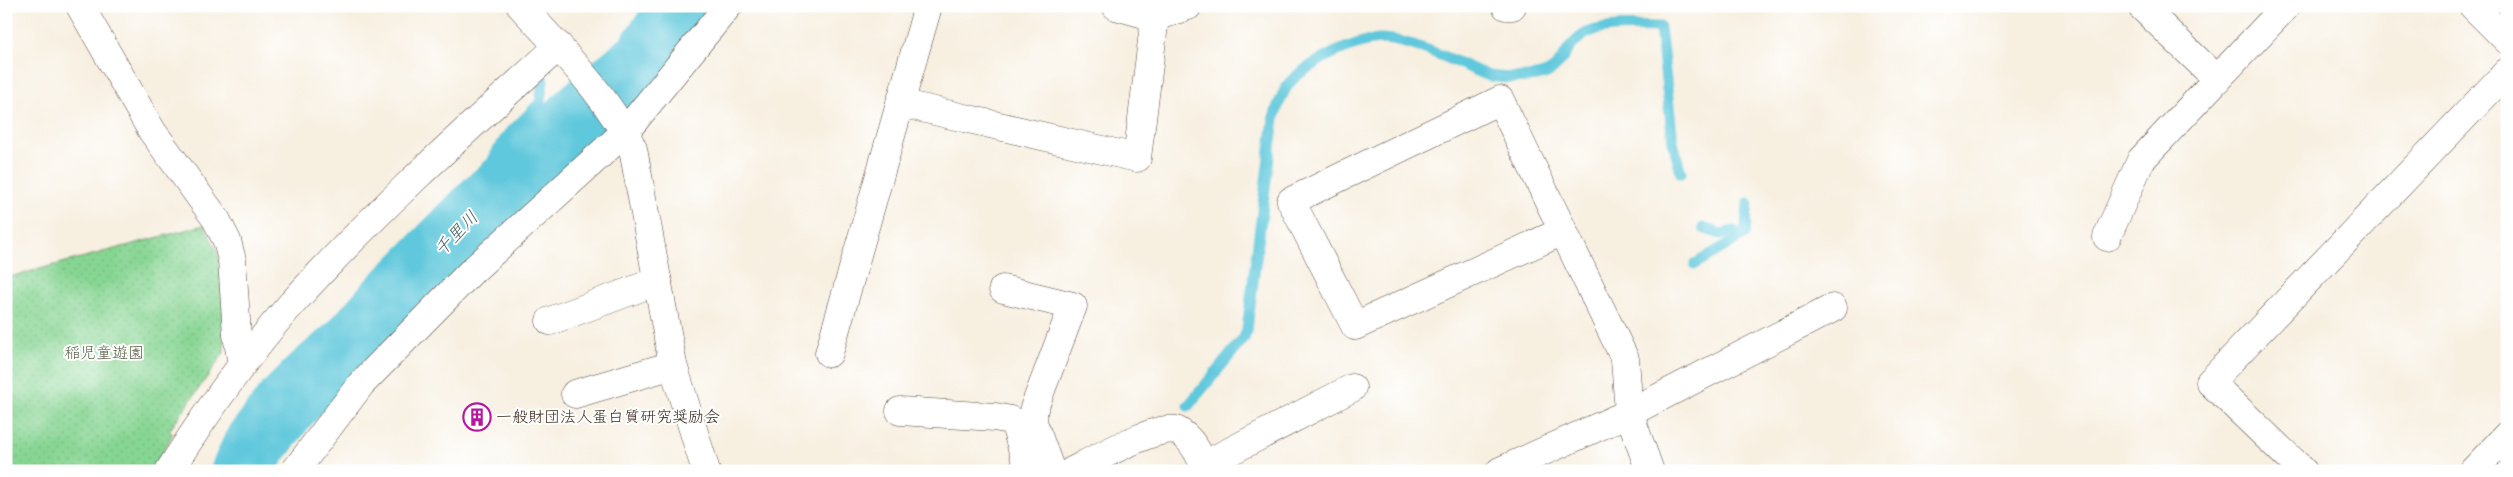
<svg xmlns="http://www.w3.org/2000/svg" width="2513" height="477" viewBox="0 0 2513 477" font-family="Mynerve,'Klee One',sans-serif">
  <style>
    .park { fill: url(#park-dots); stroke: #618058 }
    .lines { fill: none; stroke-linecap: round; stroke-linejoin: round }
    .stream { stroke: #60c8dc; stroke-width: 11 }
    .river { stroke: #60c8dc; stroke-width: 64 }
    .street-casing { stroke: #57483b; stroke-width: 29 }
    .street { stroke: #fff; stroke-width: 28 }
    .labels { text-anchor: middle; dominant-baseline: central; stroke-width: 4; stroke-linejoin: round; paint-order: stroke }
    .park-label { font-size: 16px; fill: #525d41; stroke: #fff }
    .poi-label { font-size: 16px; fill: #3b2a1e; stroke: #fff; text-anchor: start }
    .water-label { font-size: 18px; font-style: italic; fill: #486160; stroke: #fff }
  </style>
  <defs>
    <pattern id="park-dots" width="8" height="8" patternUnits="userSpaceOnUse" patternTransform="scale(1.25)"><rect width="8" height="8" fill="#87d593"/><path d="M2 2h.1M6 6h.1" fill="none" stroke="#75b77e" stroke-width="1.8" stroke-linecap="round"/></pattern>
  </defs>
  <rect width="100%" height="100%" fill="#fff"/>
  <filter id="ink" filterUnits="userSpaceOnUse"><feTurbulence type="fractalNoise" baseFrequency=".02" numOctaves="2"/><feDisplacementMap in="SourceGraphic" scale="10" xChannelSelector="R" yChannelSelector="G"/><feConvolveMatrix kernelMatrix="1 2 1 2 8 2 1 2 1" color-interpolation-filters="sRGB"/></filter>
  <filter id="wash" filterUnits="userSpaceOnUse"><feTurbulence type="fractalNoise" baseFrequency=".0096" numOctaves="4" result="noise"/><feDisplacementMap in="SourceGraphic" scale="20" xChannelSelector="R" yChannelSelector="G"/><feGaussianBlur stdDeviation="1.12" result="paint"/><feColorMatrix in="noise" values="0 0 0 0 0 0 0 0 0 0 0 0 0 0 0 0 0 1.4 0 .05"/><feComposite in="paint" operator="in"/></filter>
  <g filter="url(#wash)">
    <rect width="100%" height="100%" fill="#f7efe0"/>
    <path class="park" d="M 204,225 L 218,253 L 224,320 L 224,353 L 169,431 L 173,434 L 152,471 L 6,471 L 6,278 Z"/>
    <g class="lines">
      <g class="stream">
        <path d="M 538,158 L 556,176"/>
        <path d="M 491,198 L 485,180 L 495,155 L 507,136 L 540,103 L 543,80"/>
        <path d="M 1703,228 L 1721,234 L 1734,231 L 1737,238"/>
        <path d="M 1695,264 L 1745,234 L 1748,203"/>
        <path d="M 1188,406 L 1244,338 L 1247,329 L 1274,118 C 1285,82 1290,78 1322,59 C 1338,50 1364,39 1383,39 C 1410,41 1441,55 1466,66 C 1473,69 1482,74 1490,76 C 1501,78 1517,78 1528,77 C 1566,75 1559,50 1585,34 C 1602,24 1640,27 1660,27 L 1673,142 L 1681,173"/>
      </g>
      <path class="river" d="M 243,471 L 254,447 L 286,405 L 314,377 L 351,345 L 385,306 L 491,198 L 538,158 L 580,114 L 645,59 L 682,6"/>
    </g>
  </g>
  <g filter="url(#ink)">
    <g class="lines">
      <g class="street-casing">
        <g id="street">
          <path d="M 80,6 L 152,131 L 216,219 L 227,241 L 232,260 L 237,335 L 242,365"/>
          <path d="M 521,6 C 560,49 608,96 633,149 L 673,365 L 706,471"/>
          <path d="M 1116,6 L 1155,17 L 1188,6"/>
          <path d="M 1506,6 L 1512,6"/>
          <path d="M 2141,6 L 2217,79"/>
          <path d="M 2473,6 L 2507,40"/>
          <path d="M 900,103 L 1137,158 L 1155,17"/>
          <path d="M 1563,231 L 1355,326 L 1291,201 L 1500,100 L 1625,359 L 1629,413 L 1650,471"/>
          <path d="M 2107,237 L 2141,160 L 2286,6"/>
          <path d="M 1003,289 L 1073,306 L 1033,411 L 1033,422 L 1051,471"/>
          <path d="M 550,321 L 658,281"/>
          <path d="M 829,353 L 928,6"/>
          <path d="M 575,394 L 673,365"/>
          <path d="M 900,411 L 995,417 L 1010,420 L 1015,425 L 1029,471"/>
          <path d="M 1204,465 L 1352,388"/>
          <path d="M 169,471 C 205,415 243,359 287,309 C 371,215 465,131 559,46"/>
          <path d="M 295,471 L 361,384 L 471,272 L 625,132 L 728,6"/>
          <path d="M 1072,471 C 1090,462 1162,421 1178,431 C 1193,439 1200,457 1207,471"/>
          <path d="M 1500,471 L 1629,413 L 1833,308"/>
          <path d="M 2303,471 L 2210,382 L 2507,72"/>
          <path d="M 2473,471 L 2507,435"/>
        </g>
      </g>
      <use href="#street" class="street"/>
    </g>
  </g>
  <defs>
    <g id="building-ring" transform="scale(1.4375)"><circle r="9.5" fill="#fff" stroke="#b5179e" stroke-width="1.5"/><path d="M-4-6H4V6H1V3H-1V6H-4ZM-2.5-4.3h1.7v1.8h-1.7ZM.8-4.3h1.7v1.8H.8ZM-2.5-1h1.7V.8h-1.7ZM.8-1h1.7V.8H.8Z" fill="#b5179e"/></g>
  </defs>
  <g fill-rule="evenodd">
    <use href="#building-ring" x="477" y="417"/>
  </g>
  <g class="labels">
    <g class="park-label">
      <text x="104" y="353">稲児童遊園</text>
    </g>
    <g class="poi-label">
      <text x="496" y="417">一般財団法人蛋白質研究奨励会</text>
    </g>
    <g class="water-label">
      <text transform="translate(457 234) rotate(-46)">千里川</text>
    </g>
  </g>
  <rect width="2513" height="477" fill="none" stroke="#fff" stroke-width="25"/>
</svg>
